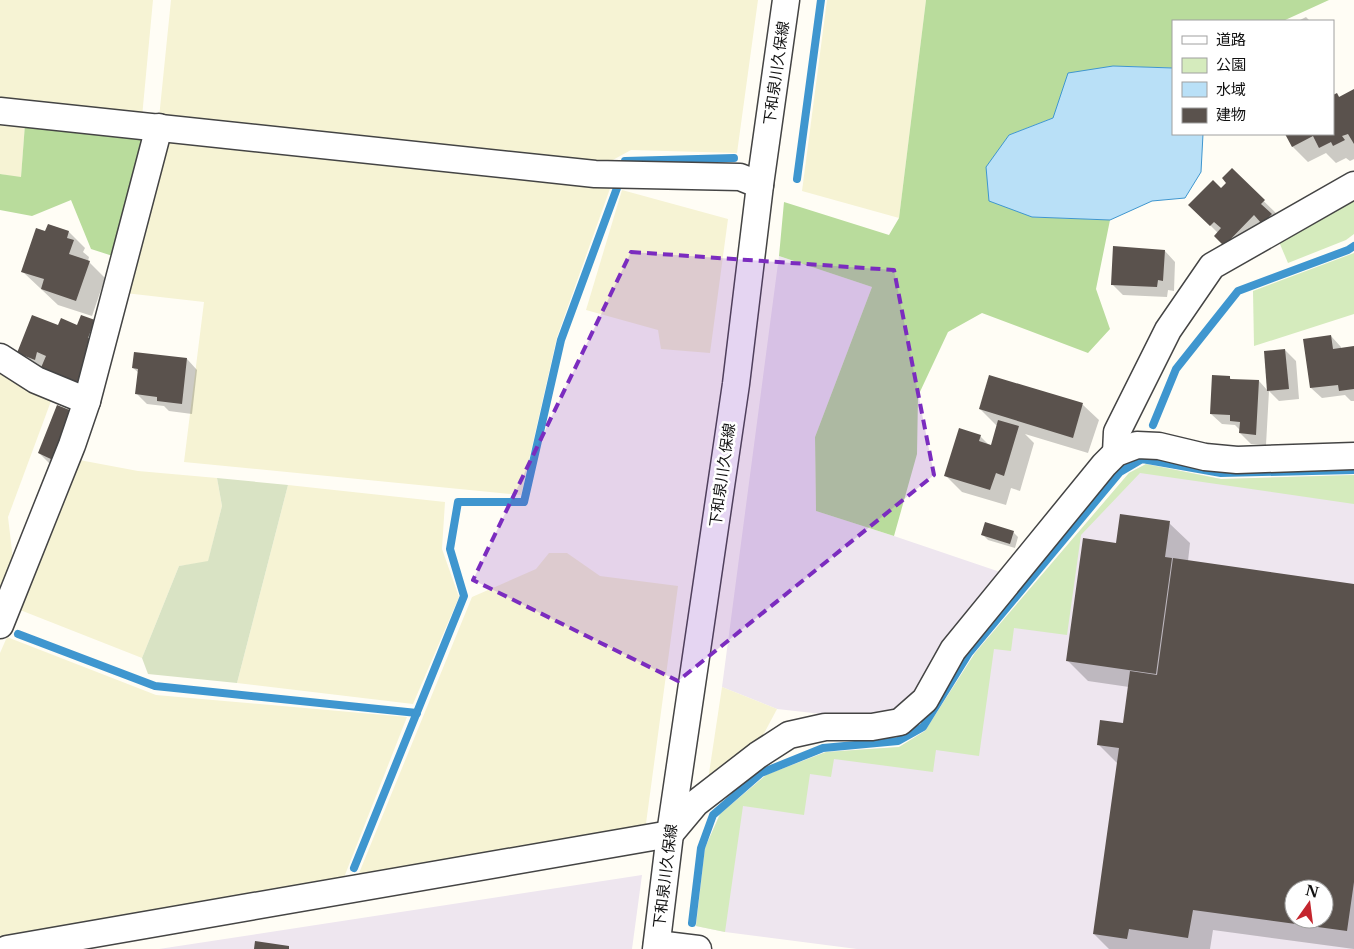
<svg xmlns="http://www.w3.org/2000/svg" width="1354" height="949" viewBox="0 0 1354 949" font-family="'Libre Baskerville','Noto Sans JP',serif">
  <style>
    .industrial { fill: #eee6ef; fill-rule: evenodd }
    .farmland { fill: #f6f3d4 }
    .green { fill: #d5ebbd }
    .forest { fill: #b9dc9c }
    .cemetery { fill: #d9e3c4 }
    .water { fill: #b9e0f7; stroke: #3f96cf }
    .shadow { fill: #0003; fill-rule: evenodd }
    .lines { fill: none; stroke-linecap: round; stroke-linejoin: round }
    .stream { stroke: #3f96cf; stroke-width: 8 }
    .building { fill: #5a524d; fill-rule: evenodd }
    .minor-casing { stroke: #444; stroke-width: 29 }
    .minor { stroke: #fff; stroke-width: 26 }
    .marked { fill: #7b2cbf; fill-opacity: 0.2; stroke: #7b2cbf; stroke-width: 4; stroke-dasharray: 10 6; stroke-linejoin: round }
    .labels { text-anchor: middle; dominant-baseline: central; stroke-width: 5; stroke-linejoin: round; paint-order: stroke }
    .street-label { font-size: 15px; fill: #111; stroke: #fff }
  </style>
  <rect width="100%" height="100%" fill="#fffdf5"/>
  <g class="industrial">
    <path d="M 779,256 L 872,287 L 815,437 L 816,511 L 894,536 L 1003,573 L 918,690 L 894,712 L 868,719 L 777,709 L 722,687 Z"/>
    <path d="M 1146,464 L 1221,479 L 1354,475 L 1354,949 L 857,949 L 725,932 L 696,926 L 705,848 L 720,814 L 766,775 L 826,752 L 899,747 L 925,731 L 975,653 L 1129,473 ZM 1294,889 L 1324,889 L 1324,919 L 1294,919 Z"/>
    <path d="M 642,875 L 632,949 L 159,949 Z"/>
  </g>
  <g class="farmland">
    <path d="M 0,0 L 153,0 L 142,117 L 0,101 Z"/>
    <path d="M 171,0 L 758,0 L 737,153 L 631,150 L 600,167 L 159,118 Z"/>
    <path d="M 827,0 L 926,0 L 899,218 L 802,191 Z"/>
    <path d="M 0,121 L 25,124 L 21,178 L 0,174 Z"/>
    <path d="M 167,139 L 612,183 L 557,337 L 521,495 L 184,462 L 204,302 L 125,293 Z"/>
    <path d="M 622,190 L 728,219 L 710,353 L 661,349 L 658,330 L 586,310 Z"/>
    <path d="M 0,370 L 51,401 L 8,517 L 14,568 L 0,603 Z"/>
    <path d="M 74,459 L 138,471 L 217,478 L 222,506 L 208,562 L 179,566 L 142,658 L 15,608 Z"/>
    <path d="M 288,485 L 445,502 L 442,549 L 459,597 L 413,704 L 237,683 Z"/>
    <path d="M 549,553 L 567,553 L 600,576 L 678,586 L 645,831 L 357,878 L 472,597 L 536,569 Z"/>
    <path d="M 7,637 L 156,695 L 407,717 L 343,880 L 0,936 L 0,653 Z"/>
    <path d="M 722,687 L 777,709 L 760,741 L 708,780 Z"/>
  </g>
  <g class="green">
    <path d="M 1354,190 L 1354,234 L 1346,240 L 1288,263 L 1277,237 Z"/>
    <path d="M 1354,253 L 1354,314 L 1254,346 L 1253,291 Z"/>
    <path d="M 1146,464 L 1221,479 L 1354,475 L 1354,504 L 1140,473 L 1081,535 L 1067,635 L 1014,628 L 1011,651 L 994,649 L 979,756 L 936,750 L 933,772 L 834,759 L 831,777 L 810,774 L 804,815 L 743,806 L 725,932 L 696,926 L 705,848 L 720,814 L 766,775 L 826,752 L 899,747 L 925,731 L 975,653 L 1129,473 Z"/>
  </g>
  <g class="forest">
    <path d="M 926,0 L 1329,0 L 1283,21 L 1173,21 L 1173,68 L 1113,66 L 1053,118 L 1009,135 L 1032,217 L 1110,220 L 1096,289 L 1110,329 L 1088,353 L 982,313 L 948,332 L 918,396 L 917,454 L 894,536 L 816,511 L 815,437 L 872,287 L 779,256 L 784,202 L 889,235 L 899,218 Z"/>
    <path d="M 25,124 L 146,140 L 119,258 L 91,249 L 71,200 L 32,216 L 0,210 L 0,174 L 21,177 Z"/>
  </g>
  <path class="cemetery" d="M 217,478 L 288,485 L 237,683 L 148,674 L 142,658 L 179,566 L 208,561 L 222,506 Z"/>
  <path class="water" d="M 1113,66 L 1173,68 L 1173,134 L 1203,134 L 1201,172 L 1185,198 L 1152,201 L 1110,220 L 1032,217 L 989,201 L 986,167 L 1009,135 L 1053,118 L 1068,73 Z"/>
  <g class="shadow">
    <path d="M 1306,17 L 1310,21 L 1298,21 Z"/>
    <path d="M 1354,90 L 1354,159 L 1350,161 L 1346,158 L 1336,163 L 1326,153 L 1308,162 L 1293,147 L 1286,134 L 1333,134 L 1333,96 L 1337,94 L 1340,98 Z"/>
    <path d="M 1232,170 L 1280,217 L 1241,261 L 1218,233 L 1206,221 L 1221,189 L 1228,183 Z"/>
    <path d="M 49,225 L 69,232 L 85,248 L 83,252 L 89,257 L 88,261 L 105,278 L 92,316 L 58,305 L 23,272 L 46,232 Z"/>
    <path d="M 1165,251 L 1175,262 L 1174,291 L 1168,290 L 1167,297 L 1123,295 L 1112,284 Z"/>
    <path d="M 94,321 L 105,350 L 112,358 L 96,400 L 34,368 L 18,353 L 78,326 Z"/>
    <path d="M 1331,336 L 1341,347 L 1341,349 L 1354,347 L 1354,401 L 1351,401 L 1345,395 L 1322,398 L 1311,388 Z"/>
    <path d="M 1285,350 L 1296,361 L 1299,399 L 1279,401 L 1269,391 L 1266,445 L 1251,444 L 1240,433 L 1240,430 L 1235,425 L 1222,424 L 1211,414 L 1229,377 L 1232,380 L 1259,381 L 1268,391 L 1265,352 Z"/>
    <path d="M 187,359 L 197,370 L 192,414 L 169,411 L 164,406 L 147,404 L 137,394 L 139,373 L 133,368 Z"/>
    <path d="M 990,376 L 1083,405 L 1099,420 L 1088,453 L 1025,434 L 1034,443 L 1020,491 L 1011,488 L 1006,505 L 962,492 L 946,476 L 980,436 L 989,445 L 992,446 L 998,426 L 996,425 L 980,409 Z"/>
    <path d="M 57,406 L 64,469 L 50,464 L 39,453 Z"/>
    <path d="M 1169,523 L 1190,543 L 1188,561 L 1354,585 L 1354,949 L 1213,930 L 1210,949 L 1109,949 L 1094,934 L 1118,764 L 1098,744 L 1124,724 L 1129,687 L 1088,681 L 1067,660 L 1117,544 ZM 1294,889 L 1324,889 L 1324,919 L 1294,919 Z"/>
    <path d="M 1013,532 L 1018,537 L 1015,548 L 988,540 L 983,535 Z"/>
  </g>
  <g class="lines">
    <g class="stream">
      <path d="M 625,161 L 734,158"/>
      <path d="M 797,179 L 821,0"/>
      <path d="M 1153,425 L 1176,369 L 1238,291 L 1348,250 L 1354,246"/>
      <path d="M 18,634 L 155,686 L 417,713"/>
      <path d="M 354,868 L 464,596 L 450,549 L 458,502 L 524,502 L 561,340 L 617,188"/>
      <path d="M 692,923 L 701,848 L 713,815 L 761,773 L 823,748 L 898,741 L 923,727 L 969,653 L 1120,472 L 1142,459 L 1221,473 L 1354,470"/>
    </g>
  </g>
  <g class="building">
    <path d="M 1354,89 L 1354,144 L 1348,134 L 1342,136 L 1345,140 L 1333,146 L 1331,142 L 1319,148 L 1313,136 L 1292,147 L 1285,134 L 1333,134 L 1333,95 L 1337,93 L 1339,97 Z"/>
    <path d="M 1232,168 L 1265,200 L 1261,204 L 1272,214 L 1262,224 L 1254,215 L 1224,246 L 1214,236 L 1221,228 L 1214,222 L 1210,226 L 1188,205 L 1213,180 L 1221,188 L 1226,183 L 1222,178 Z"/>
    <path d="M 48,224 L 69,231 L 67,238 L 74,240 L 69,254 L 90,261 L 76,301 L 41,289 L 44,279 L 21,272 L 36,228 L 45,231 Z"/>
    <path d="M 1113,246 L 1165,250 L 1163,281 L 1158,280 L 1157,287 L 1111,285 Z"/>
    <path d="M 32,315 L 58,325 L 61,318 L 77,325 L 81,315 L 95,320 L 88,338 L 97,341 L 80,385 L 40,370 L 46,356 L 37,352 L 35,360 L 17,353 Z"/>
    <path d="M 1331,335 L 1333,349 L 1354,346 L 1354,389 L 1339,391 L 1338,385 L 1310,388 L 1303,339 Z"/>
    <path d="M 1285,349 L 1289,389 L 1267,391 L 1264,351 Z"/>
    <path d="M 134,352 L 187,358 L 182,404 L 157,401 L 157,397 L 135,394 L 138,369 L 132,368 Z"/>
    <path d="M 989,375 L 1083,403 L 1073,438 L 979,409 Z"/>
    <path d="M 1212,375 L 1230,376 L 1230,379 L 1259,380 L 1256,435 L 1239,433 L 1240,422 L 1230,421 L 1230,415 L 1210,414 Z"/>
    <path d="M 57,405 L 72,411 L 53,460 L 38,453 Z"/>
    <path d="M 998,420 L 1019,426 L 1004,476 L 996,473 L 990,490 L 944,476 L 959,428 L 981,435 L 979,441 L 991,445 Z"/>
    <path d="M 1120,514 L 1170,521 L 1165,557 L 1172,558 L 1156,674 L 1066,661 L 1083,538 L 1116,543 Z"/>
    <path d="M 985,522 L 1014,531 L 1010,544 L 981,535 Z"/>
    <path d="M 1173,558 L 1354,584 L 1354,882 L 1347,931 L 1193,910 L 1188,938 L 1129,929 L 1127,939 L 1093,934 L 1119,748 L 1097,745 L 1100,720 L 1123,723 L 1130,671 L 1157,675 ZM 1294,889 L 1324,889 L 1324,919 L 1294,919 Z"/>
    <path d="M 255,941 L 289,946 L 289,949 L 254,949 Z"/>
  </g>
  <g class="lines">
    <g class="minor-casing">
      <g id="minor">
        <path d="M 0,111 L 595,174 L 740,177 L 760,185"/>
        <path d="M 0,357 L 36,380 L 87,401"/>
        <path d="M 1116,453 L 1117,432 L 1168,330 L 1212,266 L 1354,185"/>
        <path d="M 0,625 L 72,445 L 87,401 L 159,127"/>
        <path d="M 657,944 L 698,949"/>
        <path d="M 7,949 L 670,834 L 696,803 L 758,755 L 789,735 L 825,727 L 872,727 L 900,722 L 925,700 L 953,650 L 1104,465 L 1116,453 L 1137,445 L 1159,446 L 1205,457 L 1237,460 L 1354,456"/>
        <path d="M 656,949 L 670,834 L 736,384 L 760,185 L 786,0"/>
      </g>
    </g>
    <use href="#minor" class="minor"/>
  </g>
  <path class="marked" d="M 631,252 L 894,270 L 934,475 L 678,681 L 473,580 Z"/>
  <g class="labels">
    <g class="street-label">
      <text transform="translate(776 73) rotate(-82)">下和泉川久保線</text>
      <text transform="translate(722 475) rotate(-82)">下和泉川久保線</text>
      <text transform="translate(665 876) rotate(-83)">下和泉川久保線</text>
    </g>
  </g>
  <rect x="1172" y="20" width="162" height="115" fill="#ffffff" stroke="#a0a0a0"/>
  <rect x="1182" y="36" width="25" height="8" fill="#ffffff" stroke="#a0a0a0"/>
  <text x="1216" y="45" font-size="15" fill="#111111">道路</text>
  <rect x="1182" y="58" width="25" height="15" fill="#d5ebbd" stroke="#a0a0a0"/>
  <text x="1216" y="70" font-size="15" fill="#111111">公園</text>
  <rect x="1182" y="82" width="25" height="15" fill="#b9e0f7" stroke="#a0a0a0"/>
  <text x="1216" y="95" font-size="15" fill="#111111">水域</text>
  <rect x="1182" y="108" width="25" height="15" fill="#5a524d" stroke="#a0a0a0"/>
  <text x="1216" y="120" font-size="15" fill="#111111">建物</text>
  <g transform="translate(1309 904) rotate(14)"><circle r="24" fill="#ffffff" stroke="#a0a0a0"/>
  <path d="M0-4L9 19L0 12L-9 19Z" fill="#c4262e"/>
  <text y="-8" font-size="14" font-weight="bold" text-anchor="middle" fill="#111111">N</text>
  </g>
</svg>
